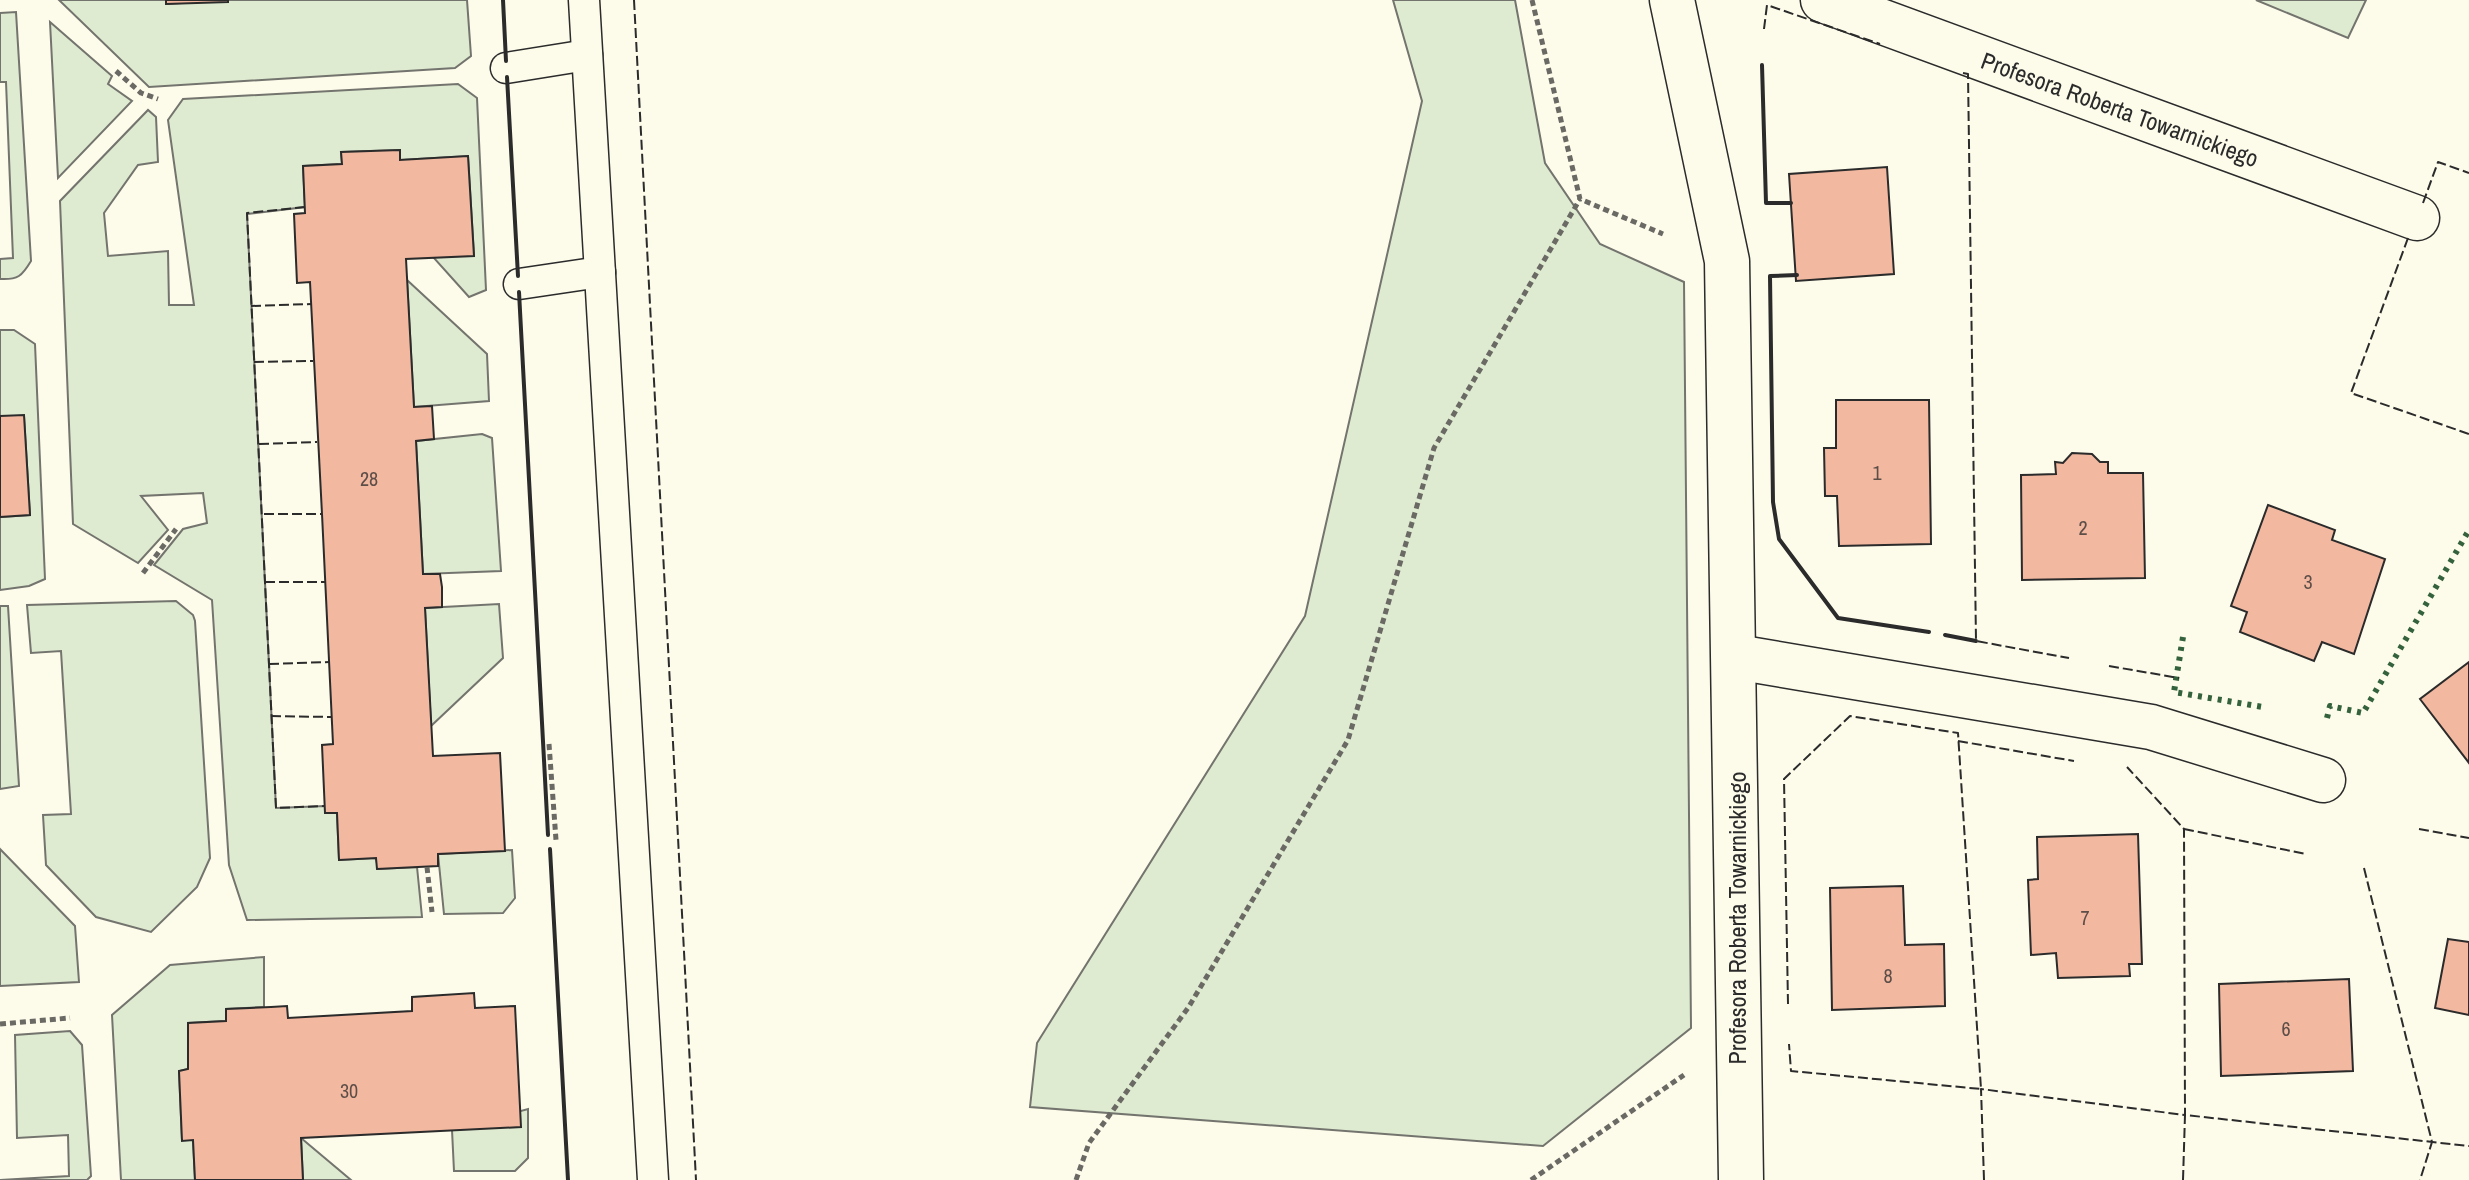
<svg xmlns="http://www.w3.org/2000/svg" width="2469" height="1180" viewBox="0 0 2469 1180" font-family="'Archivo Narrow',sans-serif">
  <style>
    .green { fill: #deebd1; stroke: #74746e; stroke-width: 2 }
    .building { fill: #f2b8a0; stroke: #2b2b2b; stroke-width: 2 }
    .lines { fill: none; stroke-linecap: round; stroke-linejoin: round }
    .lane-casing { stroke: #2b2b2b; stroke-width: 33 }
    .street-casing { stroke: #2b2b2b; stroke-width: 47 }
    .path { stroke: #6a6964; stroke-width: 5; stroke-dasharray: 6 4; stroke-linecap: butt }
    .lane { stroke: #fdfbea; stroke-width: 30 }
    .street { stroke: #fdfbea; stroke-width: 44 }
    .hedge { stroke: #34623c; stroke-width: 6; stroke-dasharray: 4 6; stroke-linecap: butt }
    .fence { stroke: #2b2b2b; stroke-width: 2; stroke-dasharray: 10 4; stroke-linecap: butt }
    .wall { stroke: #2b2b2b; stroke-width: 4 }
    .labels { text-anchor: middle; dominant-baseline: central; stroke-width: 6; stroke-linejoin: round; paint-order: stroke }
    .number-label { font-size: 20px; fill: #5d4e48 }
    .street-label { font-size: 24px; fill: #2b2b2b; stroke: #fdfbea }
  </style>
  <rect width="100%" height="100%" fill="#fdfbea"/>
  <g class="green">
    <path d="M 59,0 L 166,0 L 167,4 L 228,0 L 467,0 L 471,56 L 455,68 L 149,87 Z"/>
    <path d="M 1393,0 L 1515,0 L 1545,163 L 1600,244 L 1684,282 L 1691,1028 L 1543,1146 L 1030,1107 L 1037,1043 L 1305,616 L 1422,101 Z"/>
    <path d="M 2256,0 L 2366,0 L 2348,38 Z"/>
    <path d="M 16,12 L 31,261 C 22,276 18,280 0,279 L 0,259 L 13,258 L 6,82 L 0,82 L 0,13 Z"/>
    <path d="M 50,22 L 112,76 L 108,84 L 132,101 L 58,178 Z"/>
    <path d="M 458,84 L 477,98 L 486,290 L 469,297 L 433,257 L 474,255 L 468,156 L 400,160 L 400,150 L 341,152 L 342,164 L 303,166 L 305,207 L 247,214 L 276,808 L 325,806 L 326,813 L 337,813 L 339,860 L 376,858 L 378,869 L 417,867 L 422,917 L 247,920 L 229,865 L 212,600 L 154,565 L 183,529 L 207,523 L 203,493 L 141,496 L 168,530 L 138,563 L 73,524 L 60,201 L 148,110 L 156,117 L 158,162 L 138,165 L 104,213 L 108,256 L 168,251 L 169,305 L 194,305 L 168,120 L 183,99 Z"/>
    <path d="M 407,280 L 487,354 L 489,401 L 414,407 Z"/>
    <path d="M 0,330 L 14,330 L 35,344 L 45,579 L 29,586 L 0,590 L 0,517 L 30,515 L 24,416 L 0,416 Z"/>
    <path d="M 482,434 L 492,438 L 501,571 L 423,574 L 416,441 Z"/>
    <path d="M 176,601 L 193,615 L 195,621 L 210,858 L 197,887 L 151,932 L 96,917 L 46,865 L 43,815 L 71,814 L 61,651 L 31,653 L 27,605 Z"/>
    <path d="M 499,604 L 503,658 L 431,726 L 425,608 Z"/>
    <path d="M 0,606 L 8,606 L 19,786 L 0,789 Z"/>
    <path d="M 0,849 L 75,926 L 79,982 L 0,986 Z"/>
    <path d="M 512,850 L 515,898 L 503,913 L 444,914 L 438,854 Z"/>
    <path d="M 264,957 L 264,1007 L 226,1009 L 226,1021 L 188,1023 L 188,1069 L 179,1071 L 182,1140 L 193,1140 L 195,1180 L 121,1180 L 112,1015 L 170,965 Z"/>
    <path d="M 70,1031 L 82,1045 L 91,1176 L 87,1180 L 0,1180 L 69,1176 L 68,1135 L 17,1138 L 15,1035 Z"/>
    <path d="M 528,1109 L 528,1158 L 515,1171 L 454,1171 L 452,1130 Z"/>
    <path d="M 301,1138 L 351,1180 L 303,1180 Z"/>
  </g>
  <g class="building">
    <path d="M 166,0 L 228,0 L 228,2 L 166,4 Z"/>
    <path d="M 400,150 L 400,160 L 468,156 L 474,256 L 406,259 L 414,407 L 432,406 L 434,439 L 416,441 L 423,574 L 440,574 L 442,587 L 442,607 L 425,608 L 433,756 L 500,753 L 505,851 L 438,854 L 438,866 L 377,869 L 376,858 L 339,860 L 337,813 L 325,813 L 322,745 L 333,744 L 322,514 L 310,282 L 297,283 L 294,214 L 305,213 L 303,166 L 342,164 L 341,152 Z"/>
    <path d="M 1887,167 L 1894,274 L 1796,281 L 1789,174 Z"/>
    <path d="M 1836,400 L 1929,400 L 1931,544 L 1839,546 L 1837,496 L 1825,496 L 1824,448 L 1836,448 Z"/>
    <path d="M 24,415 L 30,515 L 0,517 L 0,416 Z"/>
    <path d="M 2072,453 L 2092,454 L 2100,462 L 2108,462 L 2108,473 L 2143,473 L 2145,578 L 2022,580 L 2021,475 L 2056,474 L 2055,462 L 2063,463 Z"/>
    <path d="M 2268,505 L 2335,530 L 2332,540 L 2385,559 L 2354,654 L 2322,642 L 2314,661 L 2240,632 L 2247,612 L 2231,606 Z"/>
    <path d="M 2469,662 L 2469,763 L 2420,699 Z"/>
    <path d="M 2138,834 L 2142,964 L 2129,964 L 2130,976 L 2058,978 L 2056,953 L 2031,955 L 2028,880 L 2038,879 L 2037,837 Z"/>
    <path d="M 1903,886 L 1905,945 L 1944,944 L 1945,1006 L 1832,1010 L 1830,888 Z"/>
    <path d="M 2448,939 L 2469,942 L 2469,1015 L 2435,1008 Z"/>
    <path d="M 2349,979 L 2353,1071 L 2221,1076 L 2219,984 Z"/>
    <path d="M 474,993 L 475,1008 L 515,1006 L 521,1127 L 301,1138 L 303,1180 L 195,1180 L 193,1140 L 182,1141 L 179,1071 L 188,1069 L 188,1023 L 226,1021 L 226,1009 L 271,1007 L 287,1006 L 288,1018 L 412,1011 L 412,997 Z"/>
  </g>
  <g class="lines">
    <g class="lane-casing">
      <g id="lane">
        <path d="M 584,0 L 653,1180"/>
        <path d="M 506,68 L 587,55"/>
        <path d="M 519,284 L 600,272"/>
      </g>
    </g>
    <g class="street-casing">
      <g id="street">
        <path d="M 1672,0 L 1727,261 L 1741,1180"/>
        <path d="M 1823,0 L 2417,218"/>
        <path d="M 1736,657 L 2151,727 L 2323,780"/>
      </g>
    </g>
    <g class="path">
      <path d="M 1532,0 L 1580,199 L 1663,234"/>
      <path d="M 116,71 L 141,93 L 158,99"/>
      <path d="M 143,573 L 176,529"/>
      <path d="M 549,744 L 556,840"/>
      <path d="M 427,867 L 432,912"/>
      <path d="M 0,1024 L 70,1018"/>
      <path d="M 1076,1180 L 1089,1143 L 1188,1008 L 1348,740 L 1434,448 L 1580,199"/>
      <path d="M 1531,1180 L 1684,1075"/>
    </g>
    <use href="#lane" class="lane"/>
    <use href="#street" class="street"/>
    <g class="hedge">
      <path d="M 2183,637 L 2174,692 L 2263,707"/>
      <path d="M 2327,718 L 2330,706 L 2363,713 L 2469,530"/>
    </g>
    <g class="fence">
      <path d="M 634,0 L 696,1180"/>
      <path d="M 1764,29 L 1767,5 L 1880,44"/>
      <path d="M 1963,73 L 1968,74 L 1976,641 L 2069,658"/>
      <path d="M 2423,203 L 2438,162 L 2469,173"/>
      <path d="M 305,207 L 247,213 L 276,808 L 325,806"/>
      <path d="M 2408,238 L 2351,393 L 2469,434"/>
      <path d="M 251,306 L 311,304"/>
      <path d="M 254,362 L 313,361"/>
      <path d="M 259,444 L 317,442"/>
      <path d="M 264,514 L 322,514"/>
      <path d="M 265,582 L 325,582"/>
      <path d="M 269,664 L 329,662"/>
      <path d="M 2109,666 L 2179,678"/>
      <path d="M 271,716 L 331,717"/>
      <path d="M 1958,741 L 2074,761"/>
      <path d="M 2184,829 L 2306,854"/>
      <path d="M 2419,829 L 2469,838"/>
      <path d="M 2364,868 L 2432,1142 L 2420,1180"/>
      <path d="M 1788,1004 L 1784,779 L 1850,716 L 1958,733 L 1981,1089 L 1791,1071 L 1789,1044"/>
      <path d="M 1984,1180 L 1981,1089 L 2185,1115 L 2184,829 L 2127,767"/>
      <path d="M 2183,1180 L 2185,1115 L 2469,1146"/>
    </g>
    <g class="wall">
      <path d="M 503,0 L 506,61"/>
      <path d="M 1762,65 L 1766,203 L 1791,203"/>
      <path d="M 507,77 L 518,276"/>
      <path d="M 1797,275 L 1770,276 L 1773,502 L 1779,539 L 1838,618 L 1929,632"/>
      <path d="M 519,292 L 548,835"/>
      <path d="M 1945,635 L 1976,641"/>
      <path d="M 550,849 L 568,1180"/>
    </g>
  </g>
  <g class="labels">
    <g class="number-label">
      <text x="1877" y="472">1</text>
      <text x="369" y="478">28</text>
      <text x="2083" y="527">2</text>
      <text x="2308" y="581">3</text>
      <text x="2085" y="917">7</text>
      <text x="1888" y="975">8</text>
      <text x="2286" y="1028">6</text>
      <text x="349" y="1090">30</text>
    </g>
    <g class="street-label">
      <text transform="translate(2120 109) rotate(20)">Profesora Roberta Towarnickiego</text>
      <text transform="translate(1737 918) rotate(-90)">Profesora Roberta Towarnickiego</text>
    </g>
  </g>
</svg>
